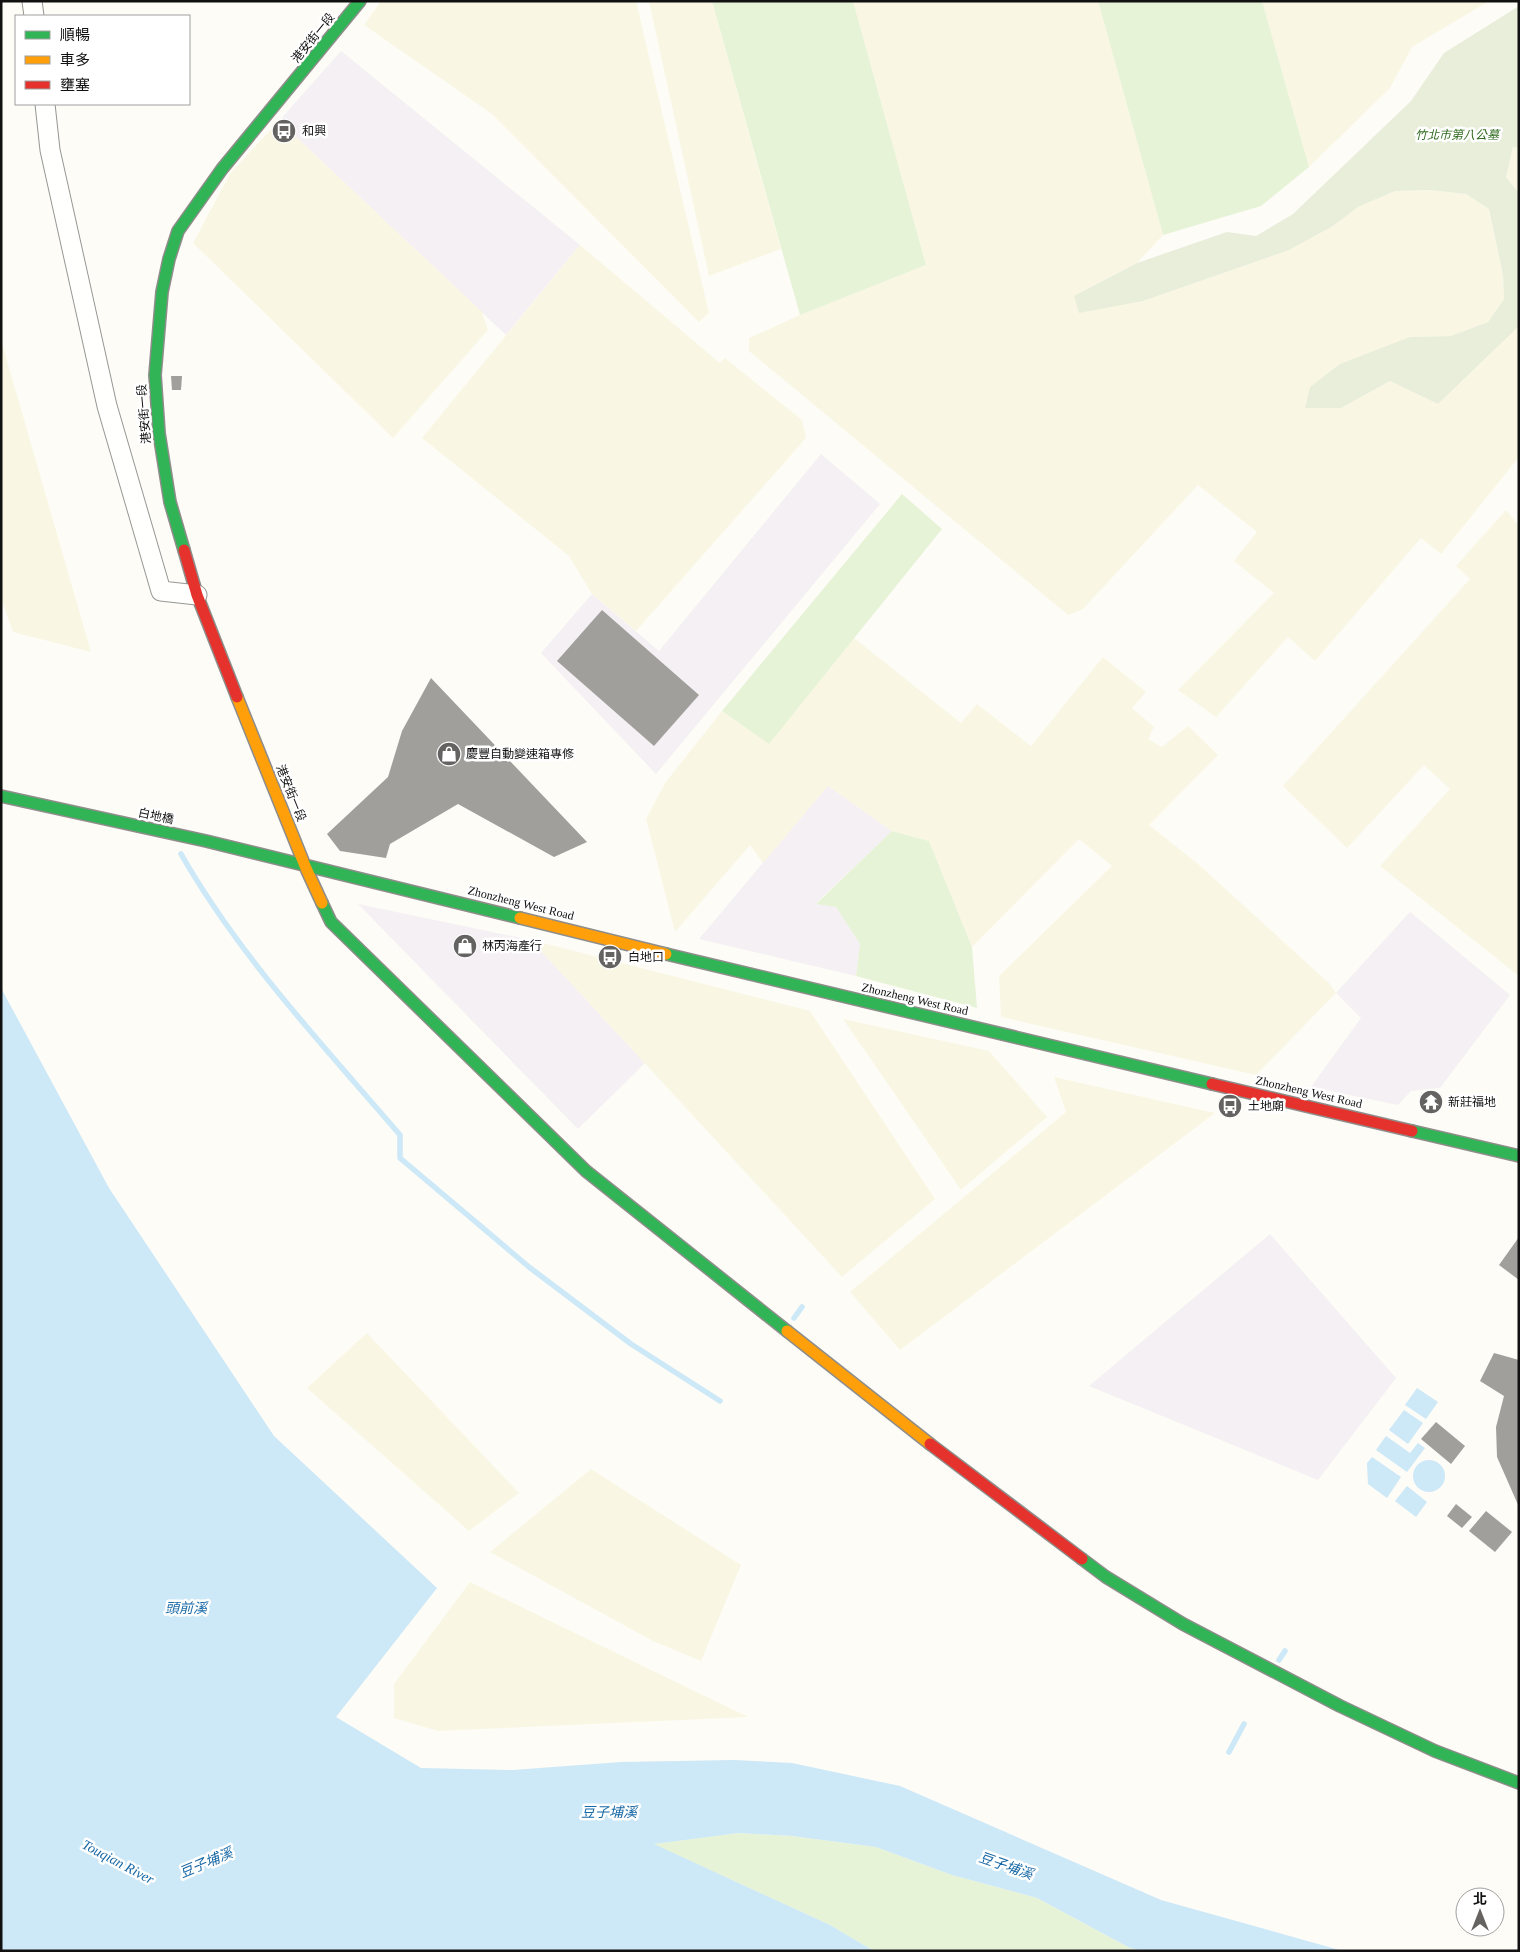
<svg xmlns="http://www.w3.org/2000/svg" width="1520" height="1952" viewBox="0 0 1520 1952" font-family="'Times New Roman','Noto Sans TC',serif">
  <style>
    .industrial { fill: #f5f0f3 }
    .farmland { fill: #f9f7e4 }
    .green { fill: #e7f3d7 }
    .cemetery { fill: #e9eedb }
    .water { fill: #cde8f7 }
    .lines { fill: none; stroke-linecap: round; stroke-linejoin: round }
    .stream { stroke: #cde8f7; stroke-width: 5.5 }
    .building { fill: #a19f9c }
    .street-casing { stroke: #979795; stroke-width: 21 }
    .fast-casing { stroke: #8e8d8b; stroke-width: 14 }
    .slow-casing { stroke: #8e8d8b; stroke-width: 14 }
    .jam-casing { stroke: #8e8d8b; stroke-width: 14 }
    .street { stroke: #fffffe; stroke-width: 19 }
    .fast { stroke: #30b455; stroke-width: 11 }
    .slow { stroke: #ff9f0a; stroke-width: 11 }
    .jam { stroke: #e5322d; stroke-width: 11 }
    .labels { text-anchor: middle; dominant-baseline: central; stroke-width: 5; stroke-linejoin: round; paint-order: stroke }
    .street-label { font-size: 12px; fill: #111; stroke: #fff }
    .poi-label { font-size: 12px; fill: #111; stroke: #fff; text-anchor: start }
    .park-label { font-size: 12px; font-style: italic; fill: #2f6b1f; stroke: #fff }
    .water-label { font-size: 14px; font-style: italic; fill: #1768a6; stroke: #fff }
  </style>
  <rect width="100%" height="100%" fill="#fdfcf7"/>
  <g class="industrial">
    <path d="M 341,51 L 580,245 L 506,335 L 279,121 Z"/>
    <path d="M 821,454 L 880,504 L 656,774 L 541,653 L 592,594 L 659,651 Z"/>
    <path d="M 828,785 L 892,831 L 816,903 L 836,907 L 860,944 L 856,976 L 699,939 Z"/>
    <path d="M 358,904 L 531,940 L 645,1063 L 578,1129 Z"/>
    <path d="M 1410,912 L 1510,995 L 1440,1088 L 1411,1091 L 1398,1105 L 1311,1087 L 1361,1018 L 1336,993 Z"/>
    <path d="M 1270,1234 L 1396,1378 L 1318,1480 L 1089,1386 Z"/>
  </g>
  <g class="farmland">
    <path d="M 381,1 L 636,1 L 709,313 L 699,322 L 492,114 L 364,25 Z"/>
    <path d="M 649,1 L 712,1 L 781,249 L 709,276 Z"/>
    <path d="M 853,1 L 1098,1 L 1163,235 L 1137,263 L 1074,296 L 1143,301 L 1289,250 L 1333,226 L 1358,207 L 1395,191 L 1429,190 L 1466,194 L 1489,209 L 1503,275 L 1504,299 L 1488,322 L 1451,336 L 1410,337 L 1306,408 L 1341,408 L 1390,381 L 1438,404 L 1519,326 L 1519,457 L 1441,554 L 1421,538 L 1315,661 L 1288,637 L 1216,717 L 1178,690 L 1274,593 L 1234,561 L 1257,532 L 1213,497 L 1198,485 L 1083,609 L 1068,615 L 749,351 L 749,338 L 800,315 L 926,265 Z"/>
    <path d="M 1262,1 L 1484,1 L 1486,3 L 1412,47 L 1390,88 L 1309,167 Z"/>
    <path d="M 279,121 L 482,312 L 488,330 L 393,438 L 193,243 L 231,172 Z"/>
    <path d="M 1513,147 L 1519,148 L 1519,193 L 1506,177 Z"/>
    <path d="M 580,245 L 720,363 L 725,358 L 802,420 L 806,438 L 636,631 L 592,594 L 569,556 L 422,438 Z"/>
    <path d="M 1,340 L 91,652 L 13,632 L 1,597 Z"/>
    <path d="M 1506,510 L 1519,526 L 1519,976 L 1380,866 L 1450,789 L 1424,765 L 1347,848 L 1283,786 L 1470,579 L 1456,566 Z"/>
    <path d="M 854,638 L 961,723 L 977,704 L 1031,746 L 1103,657 L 1146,692 L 1132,708 L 1154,727 L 1148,739 L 1162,747 L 1188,726 L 1218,755 L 1149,825 L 1197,863 L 1330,984 L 1336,993 L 1256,1075 L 1001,1017 L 999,976 L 1112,866 L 1079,839 L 972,947 L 929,841 L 892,831 L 828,786 L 763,863 L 750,845 L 675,932 L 646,819 L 665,783 L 722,711 L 769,743 Z"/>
    <path d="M 531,940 L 810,1011 L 935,1199 L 842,1277 Z"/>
    <path d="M 843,1019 L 989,1051 L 1047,1117 L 961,1190 Z"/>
    <path d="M 1054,1077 L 1215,1113 L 900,1350 L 850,1292 L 1066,1112 Z"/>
    <path d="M 367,1333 L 519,1493 L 469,1531 L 307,1388 Z"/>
    <path d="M 591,1469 L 741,1565 L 701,1661 L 651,1640 L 490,1552 Z"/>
    <path d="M 470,1582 L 748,1717 L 438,1731 L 394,1718 L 394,1684 Z"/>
  </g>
  <g class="green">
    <path d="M 712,1 L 853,1 L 926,265 L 800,315 Z"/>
    <path d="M 1098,1 L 1262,1 L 1309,167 L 1261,206 L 1163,235 Z"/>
    <path d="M 902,494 L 942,529 L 769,744 L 722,711 Z"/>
    <path d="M 892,831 L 929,841 L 972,947 L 977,1008 L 856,976 L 860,944 L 836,907 L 816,904 Z"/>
    <path d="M 739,1833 L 792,1836 L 876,1847 L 952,1875 L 1037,1898 L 1130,1948 L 1142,1951 L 874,1951 L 830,1925 L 653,1844 Z"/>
  </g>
  <path class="cemetery" d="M 1519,6 L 1519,148 L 1513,147 L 1506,177 L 1519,193 L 1519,326 L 1438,404 L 1390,381 L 1341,408 L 1305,408 L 1310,387 L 1340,364 L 1410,337 L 1451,336 L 1488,322 L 1504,299 L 1503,275 L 1489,209 L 1466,194 L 1429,190 L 1395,191 L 1358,207 L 1333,226 L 1289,250 L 1143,301 L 1079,313 L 1074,296 L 1137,263 L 1227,232 L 1256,236 L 1293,214 L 1411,101 L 1444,53 Z"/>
  <g class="water">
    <path d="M 1,988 L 109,1188 L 274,1436 L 437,1588 L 336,1717 L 421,1768 L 513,1770 L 621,1762 L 734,1760 L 792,1763 L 900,1786 L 1161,1900 L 1343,1951 L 1142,1951 L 1130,1948 L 1037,1898 L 952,1875 L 876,1847 L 792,1836 L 739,1833 L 654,1844 L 830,1925 L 874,1951 L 1,1951 Z"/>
    <path d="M 1417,1388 L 1438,1402 L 1426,1419 L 1405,1405 Z"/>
    <path d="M 1404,1410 L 1423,1423 L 1408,1444 L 1389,1430 Z"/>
    <path d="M 1386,1436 L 1410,1453 L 1418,1443 L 1425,1448 L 1407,1472 L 1376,1450 Z"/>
    <path d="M 1372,1457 L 1401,1477 L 1387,1498 L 1368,1484 L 1367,1463 Z"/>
    <circle cx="1429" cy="1476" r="16"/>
    <path d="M 1407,1486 L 1427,1502 L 1416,1517 L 1395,1501 Z"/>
  </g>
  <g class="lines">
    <g class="stream">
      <path d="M 181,854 C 240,957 322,1044 400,1135 L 400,1158 L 529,1267 L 631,1344 L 720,1401"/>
      <path d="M 794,1318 L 802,1307"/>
      <path d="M 1279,1660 L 1285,1651"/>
      <path d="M 1229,1752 L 1244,1724"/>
    </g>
  </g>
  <g class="building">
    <path d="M 171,376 L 182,376 L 181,390 L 172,390 Z"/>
    <path d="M 602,610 L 699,695 L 654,746 L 557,661 Z"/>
    <path d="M 431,678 L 587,842 L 554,857 L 458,804 L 390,844 L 386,858 L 340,851 L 327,834 L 388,777 L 402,731 Z"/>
    <path d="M 1519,1237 L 1519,1280 L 1499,1265 Z"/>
    <path d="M 1494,1353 L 1519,1360 L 1519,1507 L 1497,1457 L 1496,1427 L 1504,1396 L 1480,1381 Z"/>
    <path d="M 1436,1422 L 1465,1446 L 1451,1464 L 1421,1439 Z"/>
    <path d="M 1456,1504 L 1472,1517 L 1462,1528 L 1447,1516 Z"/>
    <path d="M 1486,1511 L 1512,1532 L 1495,1552 L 1469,1531 Z"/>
  </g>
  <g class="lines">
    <g class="street-casing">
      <g id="street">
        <path d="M 32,1 L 34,16"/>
        <path d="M 45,104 L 50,150 L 107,406 L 161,591 L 197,595"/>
      </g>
    </g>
    <g class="fast-casing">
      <g id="fast">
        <path d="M 184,550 L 170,502 L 159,433 L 155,375 L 162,292 L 169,259 L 178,231 L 222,169 L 360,1"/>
        <path d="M 1,796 L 206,841 L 520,918"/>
        <path d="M 322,903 L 331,922 L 586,1171 L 787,1331"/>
        <path d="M 666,954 L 1212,1084"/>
        <path d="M 1412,1131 L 1519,1156"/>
        <path d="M 1082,1559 L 1106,1577 L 1183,1624 L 1340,1706 L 1435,1751 L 1519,1783"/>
      </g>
    </g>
    <g class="slow-casing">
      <g id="slow">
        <path d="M 237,697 L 305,866 L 322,903"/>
        <path d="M 520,918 L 666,954"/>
        <path d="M 787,1331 L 930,1444"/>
      </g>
    </g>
    <g class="jam-casing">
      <g id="jam">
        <path d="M 184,550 L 197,595 L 237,697"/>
        <path d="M 1212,1084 L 1412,1131"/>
        <path d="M 930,1444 L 1082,1559"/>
      </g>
    </g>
    <use href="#street" class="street"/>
    <use href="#fast" class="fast"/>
    <use href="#slow" class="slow"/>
    <use href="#jam" class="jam"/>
  </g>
  <defs>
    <g id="bus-disc" transform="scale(1.25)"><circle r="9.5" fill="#646362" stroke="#fff"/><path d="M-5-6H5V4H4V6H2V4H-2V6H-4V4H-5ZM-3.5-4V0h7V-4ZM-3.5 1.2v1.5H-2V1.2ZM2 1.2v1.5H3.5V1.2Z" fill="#fff"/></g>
    <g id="shop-disc" transform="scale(1.25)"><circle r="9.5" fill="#646362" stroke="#fff"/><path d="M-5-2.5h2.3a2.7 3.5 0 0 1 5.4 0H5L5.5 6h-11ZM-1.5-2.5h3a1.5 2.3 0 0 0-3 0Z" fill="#fff"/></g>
    <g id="temple-disc" transform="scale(1.25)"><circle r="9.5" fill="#646362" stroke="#fff"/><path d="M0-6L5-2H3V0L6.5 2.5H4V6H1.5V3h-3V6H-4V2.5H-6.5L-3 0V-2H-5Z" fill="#fff"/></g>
  </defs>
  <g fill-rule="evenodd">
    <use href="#bus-disc" x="284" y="131"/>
    <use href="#shop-disc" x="449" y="754"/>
    <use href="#shop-disc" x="465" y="946"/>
    <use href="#bus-disc" x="610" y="957"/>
    <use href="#temple-disc" x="1431" y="1102"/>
    <use href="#bus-disc" x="1230" y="1106"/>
  </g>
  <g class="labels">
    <g class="street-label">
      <text transform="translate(313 38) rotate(-51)">港安街一段</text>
      <text transform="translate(144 414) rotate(-95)">港安街一段</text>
      <text transform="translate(291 793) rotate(68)">港安街一段</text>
      <text transform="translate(156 816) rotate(12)">白地橋</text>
      <text transform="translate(521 903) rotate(14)">Zhonzheng West Road</text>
      <text transform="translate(915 999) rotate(13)">Zhonzheng West Road</text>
      <text transform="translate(1309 1092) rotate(13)">Zhonzheng West Road</text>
    </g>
    <g class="poi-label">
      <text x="302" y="131">和興</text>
      <text x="466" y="754">慶豐自動變速箱專修</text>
      <text x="482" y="946">林丙海產行</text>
      <text x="628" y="957">白地口</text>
      <text x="1448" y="1102">新莊福地</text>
      <text x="1248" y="1106">土地廟</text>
    </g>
    <g class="park-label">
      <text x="1457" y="135">竹北市第八公墓</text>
    </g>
    <g class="water-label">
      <text x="186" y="1608">頭前溪</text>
      <text x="609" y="1812">豆子埔溪</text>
      <text transform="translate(118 1862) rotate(28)">Touqian River</text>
      <text transform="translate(206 1863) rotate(-23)">豆子埔溪</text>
      <text transform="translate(1006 1866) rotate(19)">豆子埔溪</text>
    </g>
  </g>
  <rect width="1520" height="1952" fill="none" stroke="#111111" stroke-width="5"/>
  <rect x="15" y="15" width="175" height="90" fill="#ffffff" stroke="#a0a0a0"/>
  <rect x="25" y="31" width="25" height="8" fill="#30b455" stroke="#a0a0a0"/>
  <text x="60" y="40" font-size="15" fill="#111111">順暢</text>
  <rect x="25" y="56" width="25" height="8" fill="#ff9f0a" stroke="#a0a0a0"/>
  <text x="60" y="65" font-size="15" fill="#111111">車多</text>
  <rect x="25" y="81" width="25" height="8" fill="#e5322d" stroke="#a0a0a0"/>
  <text x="60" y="90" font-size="15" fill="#111111">壅塞</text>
  <g transform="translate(1480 1912)"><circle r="24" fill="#ffffff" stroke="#a0a0a0"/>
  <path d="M0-4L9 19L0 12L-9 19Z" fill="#646362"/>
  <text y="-8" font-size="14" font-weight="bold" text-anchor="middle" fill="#111111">北</text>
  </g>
</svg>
